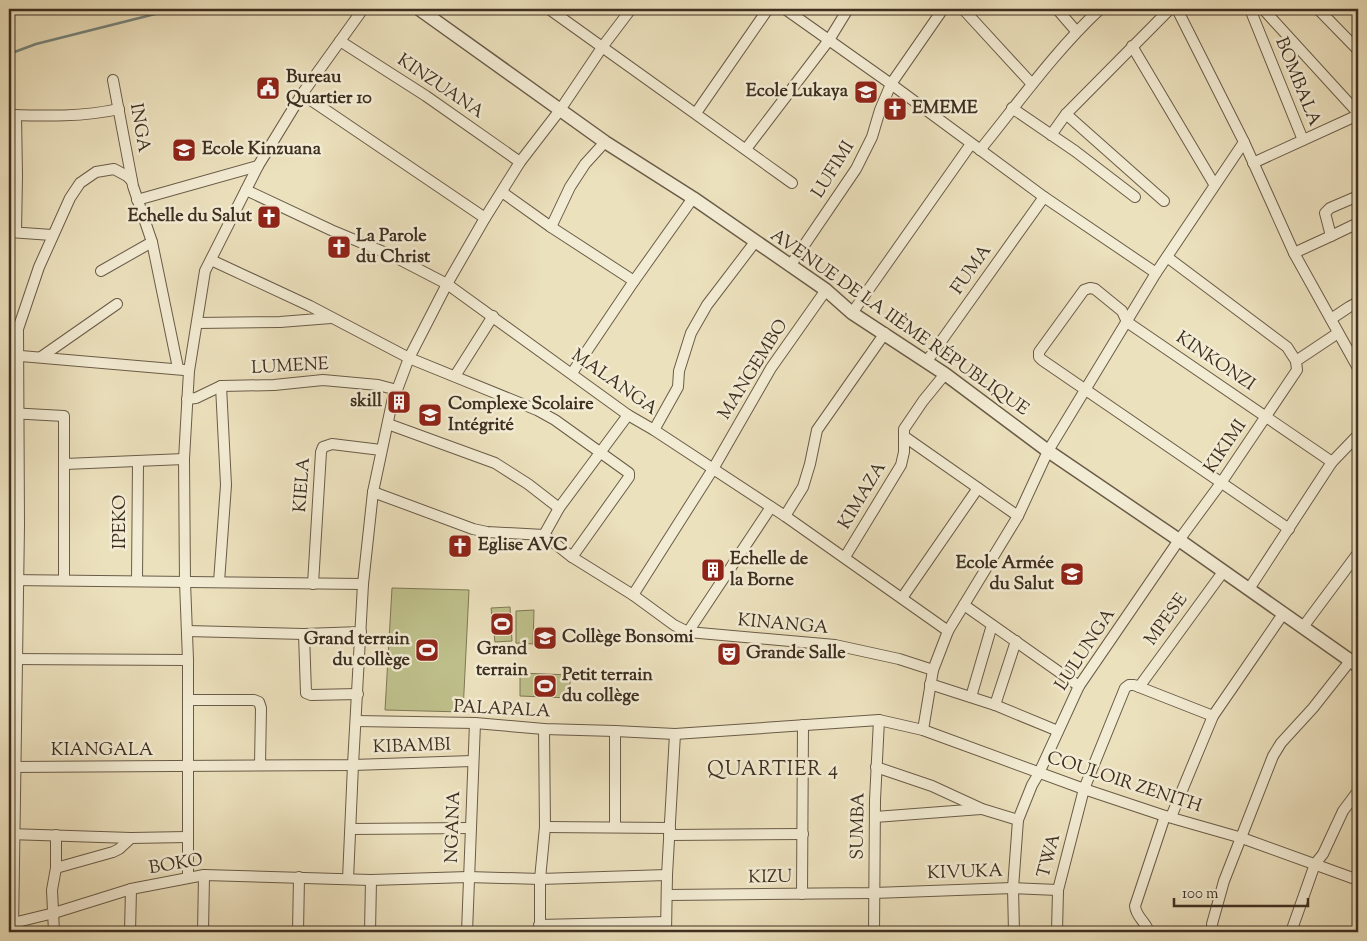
<svg xmlns="http://www.w3.org/2000/svg" width="1367" height="941" viewBox="0 0 1367 941" font-family="'Sorts Mill Goudy',serif">
  <style>
    .grass { fill: #bfc18c; stroke: #7e7856 }
    .lines { fill: none; stroke-linecap: round; stroke-linejoin: round }
    .stream { stroke: #75847c; stroke-width: 2.5 }
    .minor-casing { stroke: #6a5c48; stroke-width: 12 }
    .tertiary-casing { stroke: #6a5c48; stroke-width: 15 }
    .minor { stroke: #f3ecd4; stroke-width: 10 }
    .tertiary { stroke: #f3ecd4; stroke-width: 12 }
    .labels { text-anchor: middle; dominant-baseline: central; stroke-width: 5; stroke-linejoin: round; paint-order: stroke }
    .poi-label { font-size: 18px; font-weight: bold; fill: #3e2f21; stroke: #f3ecd4; text-anchor: start }
    .street-label { font-size: 18px; fill: #3e2f21; stroke: #f3ecd4 }
    .quarter-label { font-size: 20px; letter-spacing: 1px; fill: #3e2f21; stroke: #f3ecd4 }
  </style>
  <rect width="100%" height="100%" fill="#ece1bd"/>
  <filter id="stains"><feTurbulence type="fractalNoise" baseFrequency=".004" numOctaves="4"/><feColorMatrix values="0 0 0 0 .2 0 0 0 0 .09 0 0 0 0 .02 0 0 0 .5 -.17"/></filter>
  <radialGradient id="worn" r=".72"><stop offset=".6" stop-color="#630" stop-opacity="0"/><stop offset="1" stop-color="#630" stop-opacity=".3"/></radialGradient>
  <g class="grass">
    <path d="M 392,588 L 469,590 L 463,712 L 385,710 Z"/>
    <path d="M 510,607 L 512,641 L 495,642 L 491,608 Z"/>
    <path d="M 534,610 L 533,644 L 516,643 L 516,611 Z"/>
    <path d="M 520,673 L 570,675 L 570,698 L 520,696 Z"/>
  </g>
  <g class="lines">
    <path class="stream" d="M 9,54 L 36,44 L 175,9"/>
    <g class="minor-casing">
      <g id="minor">
        <path d="M 549,9 L 792,183"/>
        <path d="M 785,9 L 891,84 L 1044,197 L 1156,273"/>
        <path d="M 963,9 L 1032,84"/>
        <path d="M 1057,9 L 1076,31"/>
        <path d="M 1177,9 L 1244,142 L 1294,253 L 1358,368"/>
        <path d="M 1250,9 L 1303,140"/>
        <path d="M 1263,9 L 1358,113"/>
        <path d="M 1318,9 L 1358,50"/>
        <path d="M 340,41 L 426,96 L 520,162"/>
        <path d="M 1132,46 L 1214,184"/>
        <path d="M 113,80 L 133,186 L 152,242 L 178,368"/>
        <path d="M 302,94 L 485,218"/>
        <path d="M 1012,108 L 1075,151 L 1135,197"/>
        <path d="M 696,113 L 768,9"/>
        <path d="M 1066,114 L 1164,201"/>
        <path d="M 10,115 C 46,116 83,117 119,109"/>
        <path d="M 16,115 L 17,176 L 16,232"/>
        <path d="M 1051,135 L 1066,114 L 1170,9"/>
        <path d="M 746,149 L 829,40 L 848,9"/>
        <path d="M 980,150 C 1019,102 1055,51 1100,9"/>
        <path d="M 1253,163 L 1358,115"/>
        <path d="M 246,190 L 331,230 L 391,255 L 447,284 L 628,415 L 654,430 L 785,516 L 948,631"/>
        <path d="M 502,192 L 551,227 L 634,281"/>
        <path d="M 137,200 L 258,166"/>
        <path d="M 551,227 L 570,187 L 585,164 L 605,142"/>
        <path d="M 9,232 L 52,235"/>
        <path d="M 1331,236 L 1358,223"/>
        <path d="M 1294,253 L 1331,236 L 1325,213 L 1330,208 L 1358,196"/>
        <path d="M 1167,257 L 1287,347 L 1296,361"/>
        <path d="M 211,260 L 310,306 L 409,358 L 537,410 L 555,420 L 629,473 L 629,477 L 572,557"/>
        <path d="M 790,266 L 856,169 L 872,137 L 880,110 L 891,84 L 943,9"/>
        <path d="M 101,271 L 152,242"/>
        <path d="M 852,313 L 971,144"/>
        <path d="M 1331,319 L 1349,307 L 1358,302"/>
        <path d="M 197,323 L 280,322 L 331,318"/>
        <path d="M 9,355 L 184,370"/>
        <path d="M 41,357 L 117,304"/>
        <path d="M 927,361 L 1044,197"/>
        <path d="M 572,373 L 634,281 L 693,198"/>
        <path d="M 455,376 L 493,316"/>
        <path d="M 187,399 L 196,398 L 221,386 L 274,385 L 323,380 L 378,385 L 397,390"/>
        <path d="M 9,413 L 64,416 L 64,580"/>
        <path d="M 388,424 L 495,463 L 528,484 L 559,508"/>
        <path d="M 654,430 L 678,387 L 679,371 L 691,333 L 707,305 L 755,242"/>
        <path d="M 905,437 L 1018,516"/>
        <path d="M 65,464 L 184,459"/>
        <path d="M 373,492 L 473,529 L 487,532 L 544,535"/>
        <path d="M 785,516 L 803,487 L 810,464 L 817,430 L 885,333"/>
        <path d="M 1289,529 L 1042,360 L 1039,357 L 1039,352 L 1084,290 L 1090,288 L 1095,289 L 1122,311 L 1127,322 L 1332,462"/>
        <path d="M 544,535 L 572,557 L 633,595 L 674,625 L 688,632 L 835,645 L 899,659 L 933,670"/>
        <path d="M 544,535 L 559,508 L 628,415"/>
        <path d="M 845,557 L 901,465 L 904,452 L 904,429 L 923,401 L 945,374"/>
        <path d="M 9,580 L 363,584"/>
        <path d="M 137,581 L 138,462"/>
        <path d="M 219,582 L 226,485 L 221,386"/>
        <path d="M 313,584 L 321,452 L 323,447 L 332,444 L 381,450"/>
        <path d="M 1249,589 L 1332,462 L 1358,435"/>
        <path d="M 633,595 L 713,469 L 771,368 L 826,290"/>
        <path d="M 902,598 L 978,488"/>
        <path d="M 964,605 L 1079,686"/>
        <path d="M 1303,627 L 1358,553"/>
        <path d="M 187,631 L 304,634 L 361,632"/>
        <path d="M 688,632 L 771,507"/>
        <path d="M 304,634 L 306,693 L 311,695 L 358,694"/>
        <path d="M 9,659 L 188,660"/>
        <path d="M 930,684 L 995,705 L 1058,731"/>
        <path d="M 1139,687 L 1223,572"/>
        <path d="M 971,697 L 992,625"/>
        <path d="M 188,700 L 254,700 L 259,702 L 261,708 L 260,765"/>
        <path d="M 995,705 L 1016,641"/>
        <path d="M 356,721 L 475,723 L 544,729 L 615,731 L 675,734 L 879,720 L 923,730 L 1084,789 L 1165,816 L 1242,838 L 1358,880"/>
        <path d="M 923,730 L 933,670 L 948,631 L 1018,516 L 1048,451 L 1156,273 L 1244,142"/>
        <path d="M 10,767 L 353,765 L 472,761"/>
        <path d="M 876,767 L 932,786 L 982,809 L 1018,820"/>
        <path d="M 875,817 L 981,809"/>
        <path d="M 1171,817 L 1213,716 L 1283,614"/>
        <path d="M 545,827 L 670,828"/>
        <path d="M 615,827 L 615,731"/>
        <path d="M 351,829 L 471,828"/>
        <path d="M 9,834 L 131,838 L 187,837"/>
        <path d="M 669,835 L 803,834"/>
        <path d="M 56,868 L 113,852 L 119,849 L 131,838"/>
        <path d="M 188,877 L 188,660 L 185,582 L 184,459 L 189,371 L 205,271 L 258,166 L 302,94 L 363,9"/>
        <path d="M 348,879 L 353,765 L 363,584 L 373,492 L 394,393 L 397,390 L 409,358 L 447,284 L 485,218 L 520,162 L 560,110 L 603,46 L 631,9"/>
        <path d="M 802,894 L 803,725"/>
        <path d="M 667,895 L 874,893 L 1013,888 L 1058,890"/>
        <path d="M 13,923 L 54,913 L 131,889 L 204,875 L 371,880 L 468,877 L 540,879 L 667,875"/>
        <path d="M 539,925 L 666,922"/>
        <path d="M 13,932 L 19,525 L 18,329 L 39,267 L 70,198 L 80,183 L 96,172 L 114,169 L 127,176 L 132,181"/>
        <path d="M 54,932 L 52,890 L 56,868 L 56,835"/>
        <path d="M 130,932 L 131,889"/>
        <path d="M 203,932 L 204,875"/>
        <path d="M 298,932 L 299,877"/>
        <path d="M 370,932 L 371,880"/>
        <path d="M 467,932 L 475,723"/>
        <path d="M 540,932 L 540,879 L 545,827 L 544,729"/>
        <path d="M 666,932 L 667,875 L 675,734"/>
        <path d="M 874,932 L 875,800 L 879,720"/>
        <path d="M 1014,932 L 1013,888 L 1018,820 L 1032,785 L 1039,773 L 1079,686 L 1179,540 L 1221,483 L 1297,370 L 1296,361 L 1338,333"/>
        <path d="M 1057,932 L 1058,890 L 1084,789 L 1125,688 L 1129,685 L 1134,685 L 1213,716"/>
        <path d="M 1149,932 C 1146,922 1136,917 1135,906 L 1165,816"/>
        <path d="M 1213,932 L 1212,924 L 1224,881 L 1273,756 L 1281,743 L 1313,708 L 1350,661"/>
        <path d="M 1291,932 L 1315,864 L 1323,854 L 1343,811 L 1358,791"/>
      </g>
    </g>
    <g class="tertiary-casing">
      <path id="tertiary" d="M 419,9 L 605,142 L 693,198 L 826,290 L 852,313 L 945,374 L 1048,451 L 1179,540 L 1358,666"/>
    </g>
    <use href="#minor" class="minor"/>
    <use href="#tertiary" class="tertiary"/>
  </g>
  <defs>
    <g id="civic-square" transform="scale(1.25)"><rect x="-9" y="-9" width="18" height="18" rx="4" fill="#8f2418" stroke="#f3ecd4"/><path d="M-.6-6.5H3V-4.5H.6V-3L4-1V1h2V6H-6V1h2V-1L-.6-3ZM-1.2 2.5V6h2.4V2.5Z" fill="#fff"/></g>
    <g id="school-square" transform="scale(1.25)"><rect x="-9" y="-9" width="18" height="18" rx="4" fill="#8f2418" stroke="#f3ecd4"/><path d="M0-5L7-2L0 1L-7-2ZM-4 1L0 2.5L4 1V4Q0 6-4 4Z" fill="#fff"/></g>
    <g id="church-square" transform="scale(1.25)"><rect x="-9" y="-9" width="18" height="18" rx="4" fill="#8f2418" stroke="#f3ecd4"/><path d="M-1.2-6h2.4v3.5h3.3v2.4h-3.3V6h-2.4V-.1h-3.3v-2.4h3.3Z" fill="#fff"/></g>
    <g id="building-square" transform="scale(1.25)"><rect x="-9" y="-9" width="18" height="18" rx="4" fill="#8f2418" stroke="#f3ecd4"/><path d="M-4-6H4V6H1V3H-1V6H-4ZM-2.5-4.3h1.7v1.8h-1.7ZM.8-4.3h1.7v1.8H.8ZM-2.5-1h1.7V.8h-1.7ZM.8-1h1.7V.8H.8Z" fill="#fff"/></g>
    <g id="stadium-square" transform="scale(1.25)"><rect x="-9" y="-9" width="18" height="18" rx="4" fill="#8f2418" stroke="#f3ecd4"/><path d="M0-5a6.5 5 0 1 0 0 10a6.5 5 0 1 0 0-10ZM-3.5-1.8h7v3.6h-7Z" fill="#fff"/></g>
    <g id="theatre-square" transform="scale(1.25)"><rect x="-9" y="-9" width="18" height="18" rx="4" fill="#8f2418" stroke="#f3ecd4"/><path d="M-5-5.5Q0-4 5-5.5V0Q5 5 0 6Q-5 5-5 0ZM-3.3-2.5H-1v1.5H-3.3ZM1-2.5H3.3v1.5H1ZM-2.8 1Q0 5.5 2.8 1Z" fill="#fff"/></g>
  </defs>
  <g fill-rule="evenodd">
    <use href="#civic-square" x="268" y="88"/>
    <use href="#school-square" x="866" y="92"/>
    <use href="#church-square" x="895" y="109"/>
    <use href="#school-square" x="184" y="150"/>
    <use href="#church-square" x="269" y="217"/>
    <use href="#church-square" x="339" y="247"/>
    <use href="#building-square" x="399" y="402"/>
    <use href="#school-square" x="430" y="415"/>
    <use href="#church-square" x="460" y="546"/>
    <use href="#building-square" x="713" y="570"/>
    <use href="#school-square" x="1072" y="574"/>
    <use href="#stadium-square" x="502" y="624"/>
    <use href="#school-square" x="545" y="638"/>
    <use href="#stadium-square" x="427" y="650"/>
    <use href="#theatre-square" x="729" y="654"/>
    <use href="#stadium-square" x="545" y="686"/>
  </g>
  <g class="labels">
    <g class="poi-label">
      <text x="286" y="78">Bureau<tspan x="286" dy="21">Quartier 10</tspan></text>
      <text x="848" y="92" text-anchor="end">Ecole Lukaya</text>
      <text x="912" y="109">EMEME</text>
      <text x="202" y="150">Ecole Kinzuana</text>
      <text x="252" y="217" text-anchor="end">Echelle du Salut</text>
      <text x="356" y="237">La Parole<tspan x="356" dy="21">du Christ</tspan></text>
      <text x="382" y="402" text-anchor="end">skill</text>
      <text x="448" y="405">Complexe Scolaire<tspan x="448" dy="21">Intégrité</tspan></text>
      <text x="478" y="546">Eglise AVC</text>
      <text x="730" y="560">Echelle de<tspan x="730" dy="21">la Borne</tspan></text>
      <text x="1054" y="564" text-anchor="end">Ecole Armée<tspan x="1054" dy="21">du Salut</tspan></text>
      <text x="562" y="638">Collège Bonsomi</text>
      <text x="410" y="640" text-anchor="end">Grand terrain<tspan x="410" dy="21">du collège</tspan></text>
      <text x="502" y="650" text-anchor="middle">Grand<tspan x="502" dy="21">terrain</tspan></text>
      <text x="746" y="654">Grande Salle</text>
      <text x="562" y="676">Petit terrain<tspan x="562" dy="21">du collège</tspan></text>
    </g>
    <g class="street-label">
      <text transform="translate(1297 82) rotate(68)">BOMBALA</text>
      <text transform="translate(440 87) rotate(34)">KINZUANA</text>
      <text transform="translate(139 128) rotate(80)">INGA</text>
      <text transform="translate(834 170) rotate(-58)">LUFIMI</text>
      <text transform="translate(972 270) rotate(-55)">FUMA</text>
      <text transform="translate(899 323) rotate(35)">AVENUE DE LA IIÈME RÉPUBLIQUE</text>
      <text transform="translate(1215 362) rotate(34)">KINKONZI</text>
      <text transform="translate(290 367) rotate(-3)">LUMENE</text>
      <text transform="translate(754 370) rotate(-58)">MANGEMBO</text>
      <text transform="translate(614 383) rotate(35)">MALANGA</text>
      <text transform="translate(1226 447) rotate(-56)">KIKIMI</text>
      <text transform="translate(303 485) rotate(-86)">KIELA</text>
      <text transform="translate(863 496) rotate(-59)">KIMAZA</text>
      <text transform="translate(121 522) rotate(-90)">IPEKO</text>
      <text transform="translate(1167 620) rotate(-54)">MPESE</text>
      <text transform="translate(783 625) rotate(5)">KINANGA</text>
      <text transform="translate(1086 650) rotate(-57)">LULUNGA</text>
      <text transform="translate(502 710) rotate(3)">PALAPALA</text>
      <text transform="translate(412 747) rotate(-2)">KIBAMBI</text>
      <text x="102" y="751">KIANGALA</text>
      <text transform="translate(1124 783) rotate(18)">COULOIR ZENITH</text>
      <text transform="translate(859 826) rotate(-89)">SUMBA</text>
      <text transform="translate(454 827) rotate(-88)">NGANA</text>
      <text transform="translate(1050 856) rotate(-75)">TWA</text>
      <text transform="translate(176 865) rotate(-9)">BOKO</text>
      <text transform="translate(965 873) rotate(-2)">KIVUKA</text>
      <text transform="translate(770 878) rotate(-1)">KIZU</text>
    </g>
    <g class="quarter-label">
      <text x="773" y="770">QUARTIER 4</text>
    </g>
  </g>
  <rect width="1367" height="941" fill="none" stroke="#ece1bd" stroke-width="30"/>
  <rect x="10" y="10" width="1347" height="921" fill="none" stroke="#3e2f21" stroke-width="2.5"/>
  <rect x="15" y="15" width="1337" height="911" fill="none" stroke="#3e2f21"/>
  <path d="M1174 898v8h134v-8" fill="none" stroke="#3e2f21" stroke-width="2.5"/>
  <text x="1182" y="898" font-size="15" fill="#3e2f21" stroke="#f3ecd4" stroke-width="4" paint-order="stroke">100 m</text>
  <rect width="100%" height="100%" filter="url(#stains)"/>
  <rect width="100%" height="100%" fill="url(#worn)"/>
</svg>
